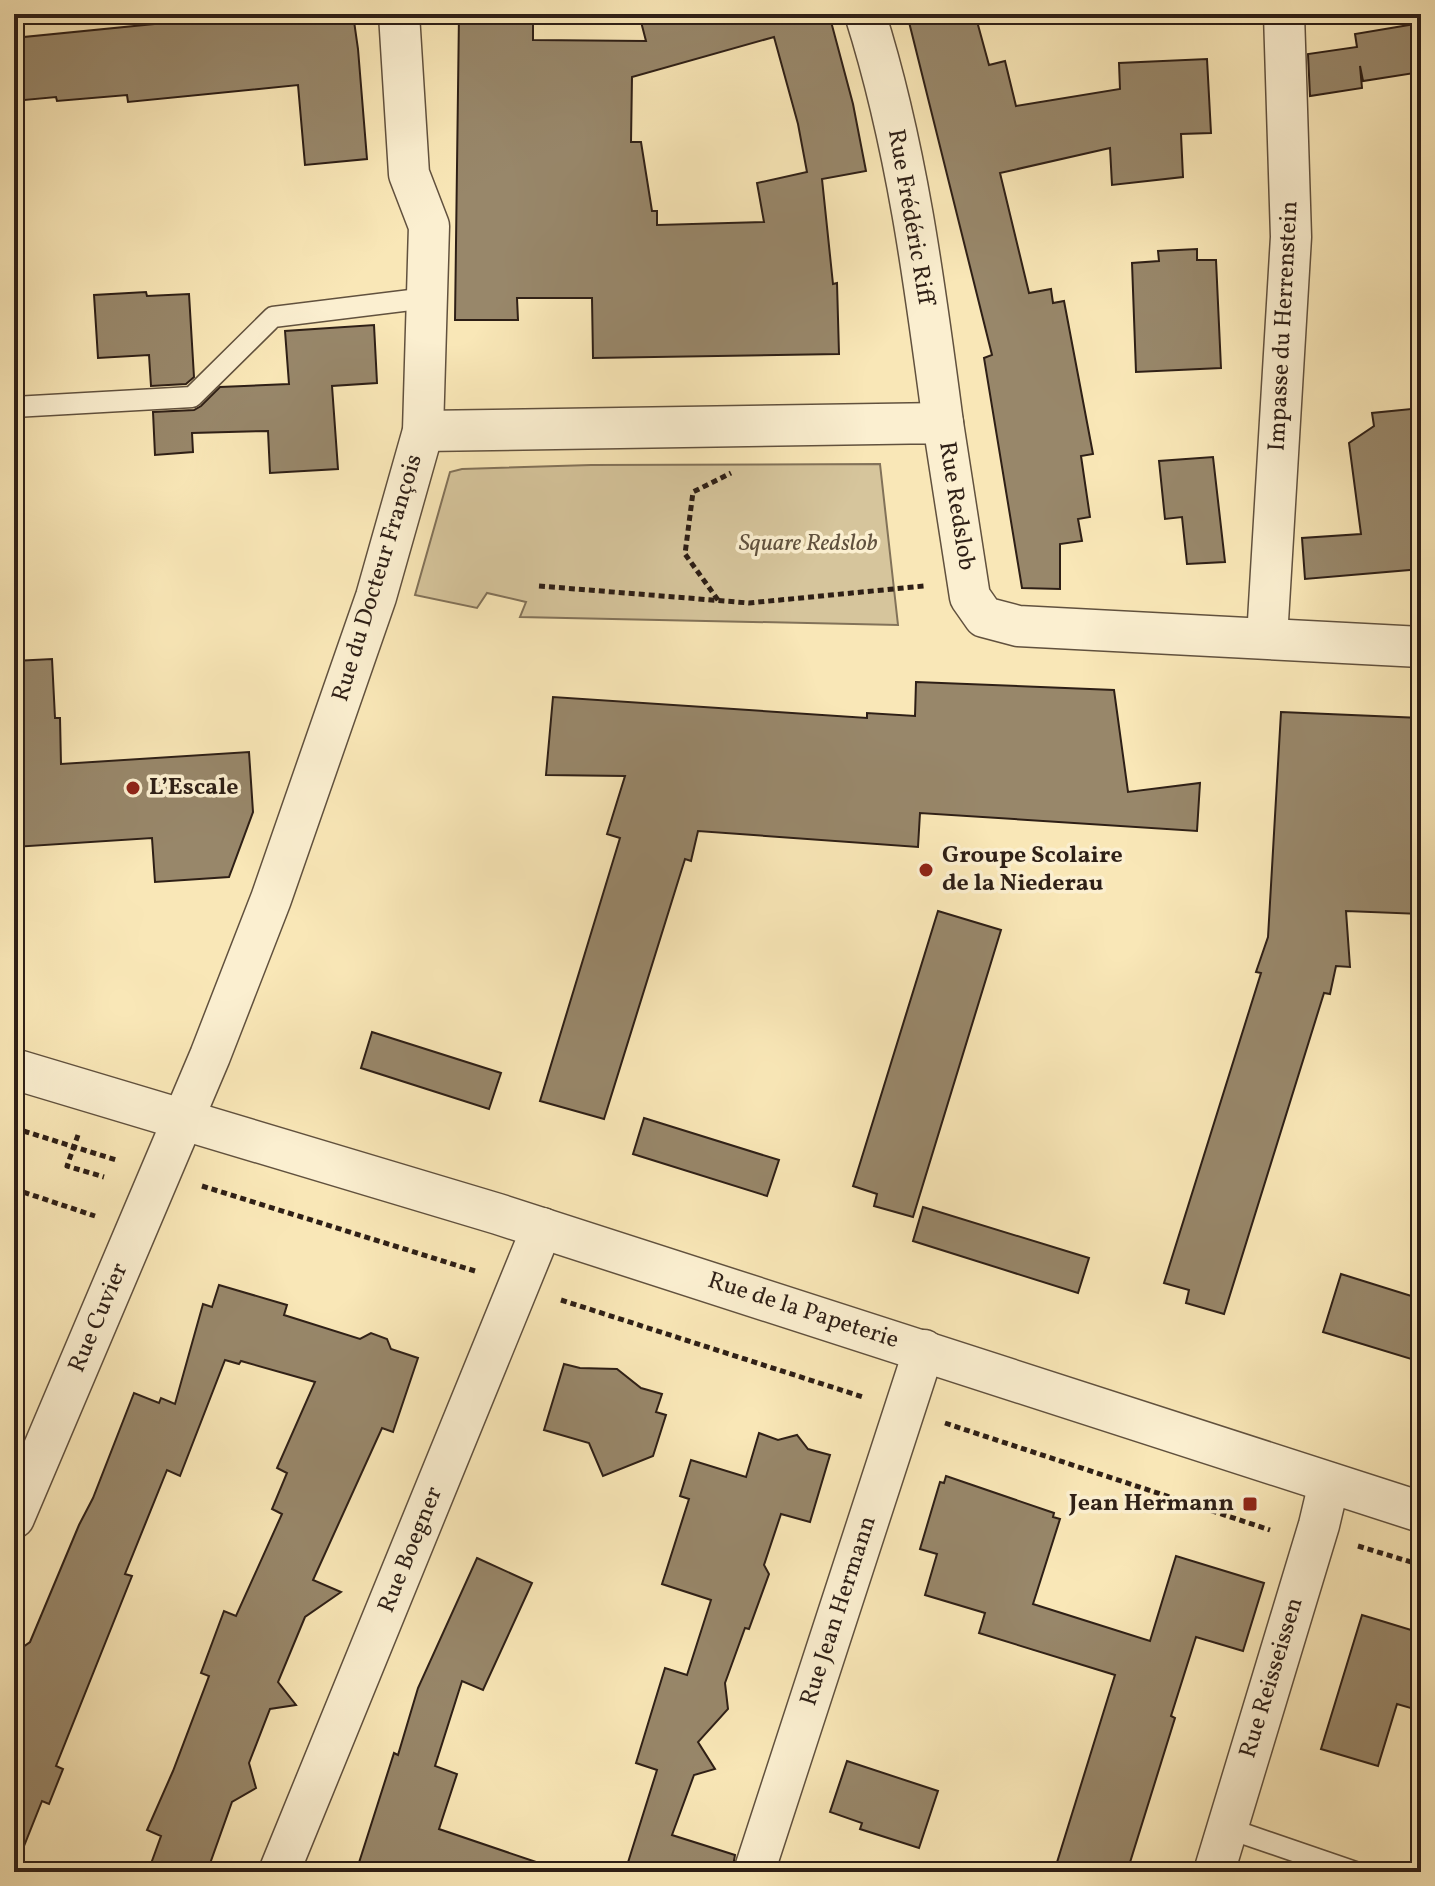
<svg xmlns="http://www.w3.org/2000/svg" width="1435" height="1886" viewBox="0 0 1435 1886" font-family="Vollkorn,serif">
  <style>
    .green { fill: #d6c59c; stroke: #827259; stroke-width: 2 }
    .building { fill: #98876a; stroke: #2e1f16; stroke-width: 2; fill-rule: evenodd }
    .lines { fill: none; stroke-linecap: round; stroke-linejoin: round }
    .service-casing { stroke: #61513e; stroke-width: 23 }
    .minor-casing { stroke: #61513e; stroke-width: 43 }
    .path { stroke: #2e1f16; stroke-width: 5; stroke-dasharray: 6 4; stroke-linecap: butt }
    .service { stroke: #fbefd0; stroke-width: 20 }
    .minor { stroke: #fbefd0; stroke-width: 40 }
    .poi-dot { fill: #8f2418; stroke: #fbefd0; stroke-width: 3 }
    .labels { text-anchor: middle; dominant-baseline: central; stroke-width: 7; stroke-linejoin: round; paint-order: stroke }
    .street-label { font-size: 24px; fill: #2e1f16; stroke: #fbefd0 }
    .park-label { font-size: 24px; font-style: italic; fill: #60513e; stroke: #fbefd0 }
    .poi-label { font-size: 24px; font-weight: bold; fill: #2e1f16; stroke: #fbefd0; text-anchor: start }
  </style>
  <rect width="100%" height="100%" fill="#f9e7b7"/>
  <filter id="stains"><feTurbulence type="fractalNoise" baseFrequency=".0025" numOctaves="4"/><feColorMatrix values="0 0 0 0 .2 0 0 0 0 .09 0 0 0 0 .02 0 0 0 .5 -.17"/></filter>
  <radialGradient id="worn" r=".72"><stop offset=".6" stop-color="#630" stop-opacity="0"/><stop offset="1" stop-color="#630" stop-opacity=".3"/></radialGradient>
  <path class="green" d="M 880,464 L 898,625 L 520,617 L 526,602 L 487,593 L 477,608 L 415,595 L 450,472 L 462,469 L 591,465 Z"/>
  <g class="building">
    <path d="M 255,14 L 353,14 L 358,49 L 367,159 L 305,165 L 298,85 L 128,102 L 127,95 L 57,101 L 56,97 L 14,101 L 14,38 Z"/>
    <path d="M 459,14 L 522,14 L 522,18 L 533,19 L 533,40 L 646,41 L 639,14 L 829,14 L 853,104 L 866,171 L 822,179 L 833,284 L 837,283 L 839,354 L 593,358 L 592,298 L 517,298 L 518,320 L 455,320 ZM 774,37 L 798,124 L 807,172 L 757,183 L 764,222 L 657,225 L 657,211 L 652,211 L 641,142 L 631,142 L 632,77 Z"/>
    <path d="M 907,14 L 975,14 L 989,65 L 1005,61 L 1016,106 L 1120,89 L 1119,63 L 1207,59 L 1211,133 L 1181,134 L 1183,177 L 1112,185 L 1110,148 L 1000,173 L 1029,293 L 1051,289 L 1053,303 L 1064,301 L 1093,454 L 1081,456 L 1090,517 L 1078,519 L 1082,541 L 1060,544 L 1060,589 L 1022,588 L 984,358 L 992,355 Z"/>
    <path d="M 1421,23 L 1421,72 L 1363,81 L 1360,66 L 1362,88 L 1310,96 L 1308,54 L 1357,47 L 1355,34 Z"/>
    <path d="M 1197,249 L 1197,260 L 1216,260 L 1221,368 L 1136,372 L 1132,263 L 1159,261 L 1158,251 Z"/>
    <path d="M 146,292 L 147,296 L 189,294 L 194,377 L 186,384 L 151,386 L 149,355 L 98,358 L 94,295 Z"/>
    <path d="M 374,325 L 377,383 L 332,386 L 338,469 L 270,473 L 268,431 L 192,433 L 193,452 L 155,455 L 153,412 L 194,410 L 201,406 L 220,387 L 289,384 L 285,331 Z"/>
    <path d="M 1421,408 L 1421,569 L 1305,579 L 1302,538 L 1361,534 L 1349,443 L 1374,426 L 1372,413 Z"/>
    <path d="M 1213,457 L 1225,562 L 1187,564 L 1182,517 L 1165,519 L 1159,461 Z"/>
    <path d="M 52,659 L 55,718 L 60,718 L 61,764 L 249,752 L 253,812 L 229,877 L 155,882 L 152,838 L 14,847 L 14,661 Z"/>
    <path d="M 916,682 L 1114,690 L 1128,792 L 1200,783 L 1197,831 L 920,813 L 918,847 L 698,831 L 691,861 L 685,859 L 604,1119 L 540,1101 L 620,838 L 607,834 L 625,776 L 546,775 L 553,697 L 867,718 L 867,713 L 915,716 Z"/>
    <path d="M 1281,712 L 1421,718 L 1421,914 L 1346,911 L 1350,967 L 1336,966 L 1330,994 L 1324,993 L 1224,1314 L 1186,1303 L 1189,1290 L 1164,1283 L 1261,973 L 1256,972 L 1268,937 Z"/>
    <path d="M 938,911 L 1001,930 L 913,1217 L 874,1206 L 877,1194 L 853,1186 Z"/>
    <path d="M 372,1032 L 501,1073 L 489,1109 L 361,1068 Z"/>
    <path d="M 644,1118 L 779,1160 L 767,1196 L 633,1154 Z"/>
    <path d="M 923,1207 L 1089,1258 L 1078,1293 L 913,1241 Z"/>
    <path d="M 1341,1274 L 1421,1299 L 1421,1362 L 1323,1332 Z"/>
    <path d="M 219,1285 L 287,1305 L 284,1315 L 360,1339 L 371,1333 L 387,1339 L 391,1349 L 418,1358 L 393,1432 L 382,1428 L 313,1580 L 341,1592 L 305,1617 L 278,1682 L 296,1705 L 270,1709 L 249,1763 L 256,1788 L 232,1802 L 207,1872 L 148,1872 L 161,1836 L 147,1830 L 173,1771 L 209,1676 L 201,1673 L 224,1611 L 236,1616 L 282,1514 L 272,1509 L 287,1473 L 277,1468 L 315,1382 L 241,1361 L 239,1364 L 225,1360 L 180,1476 L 167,1470 L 125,1574 L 132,1576 L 56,1766 L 63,1769 L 49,1804 L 42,1801 L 16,1866 L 14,1866 L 14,1686 L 17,1677 L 16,1652 L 30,1642 L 79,1525 L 93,1498 L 134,1393 L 159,1403 L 161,1398 L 175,1404 L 203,1304 L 212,1307 Z"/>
    <path d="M 564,1364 L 580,1368 L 617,1369 L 641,1388 L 662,1394 L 656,1412 L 666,1415 L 653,1456 L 603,1476 L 589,1443 L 544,1430 Z"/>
    <path d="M 759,1433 L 778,1440 L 797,1435 L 808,1449 L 830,1455 L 810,1522 L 781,1514 L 764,1565 L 769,1574 L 749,1629 L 745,1628 L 725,1683 L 728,1709 L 698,1742 L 715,1769 L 694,1775 L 672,1835 L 735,1855 L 732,1872 L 625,1872 L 657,1770 L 636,1763 L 665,1668 L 687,1675 L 711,1600 L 662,1584 L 689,1499 L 680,1496 L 691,1460 L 746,1477 Z"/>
    <path d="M 946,1476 L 1054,1513 L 1053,1517 L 1060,1519 L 1033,1604 L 1150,1641 L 1176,1556 L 1264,1583 L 1243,1651 L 1196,1637 L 1171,1716 L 1175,1718 L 1127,1872 L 1054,1872 L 1115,1675 L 979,1633 L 985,1613 L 925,1595 L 937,1554 L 920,1549 L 940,1482 L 944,1483 Z"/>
    <path d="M 477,1558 L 532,1583 L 483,1690 L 462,1681 L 435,1766 L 457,1774 L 439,1829 L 545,1865 L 544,1872 L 356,1872 L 394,1753 L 398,1755 L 418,1688 Z"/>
    <path d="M 1362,1615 L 1421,1633 L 1421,1711 L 1397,1704 L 1378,1766 L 1321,1749 Z"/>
    <path d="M 847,1761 L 938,1791 L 919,1848 L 860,1829 L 862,1823 L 830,1812 Z"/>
  </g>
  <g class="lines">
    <g class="service-casing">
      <g id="service">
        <path d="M 14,407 L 192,397 L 273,317 L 427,298"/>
        <path d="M 1227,1828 L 1355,1872"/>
      </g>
    </g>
    <g class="minor-casing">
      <g id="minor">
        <path d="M 865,14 C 907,146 925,286 943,423"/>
        <path d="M 423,431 L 943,423 L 970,597 L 984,617 L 1018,626 L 1421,647"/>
        <path d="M 1267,638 L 1291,237 L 1284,14"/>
        <path d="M 14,1069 L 498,1214 L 1421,1512"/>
        <path d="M 14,1518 L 210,1056 L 271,899 L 376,597 L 423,431 L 429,226 L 409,174 L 399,14"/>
        <path d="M 279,1872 L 542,1228"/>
        <path d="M 754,1872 L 924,1350"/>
        <path d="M 1214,1872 L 1319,1525 L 1329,1483"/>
      </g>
    </g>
    <g class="path">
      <path d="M 539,586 L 749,603 L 924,586"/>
      <path d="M 718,600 L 685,554 L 693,492 L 731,473"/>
      <path d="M 14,1128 L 116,1160"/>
      <path d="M 78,1135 L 67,1166 L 104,1177"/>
      <path d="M 202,1186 L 475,1271"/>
      <path d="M 14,1189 L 95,1216"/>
      <path d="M 561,1300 L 863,1397"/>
      <path d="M 945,1423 L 1270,1530"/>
      <path d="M 1358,1546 L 1421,1565"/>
    </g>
    <use href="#service" class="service"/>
    <use href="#minor" class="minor"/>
  </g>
  <g class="poi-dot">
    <circle cx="133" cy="788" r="8"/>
    <circle cx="926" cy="870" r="8"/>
    <rect x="1242" y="1496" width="16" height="16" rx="4"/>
  </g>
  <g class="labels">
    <g class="street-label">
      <text transform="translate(910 217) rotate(80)">Rue Frédéric Riff</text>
      <text transform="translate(1284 326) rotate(-87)">Impasse du Herrenstein</text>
      <text transform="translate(956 506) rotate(81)">Rue Redslob</text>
      <text transform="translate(378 578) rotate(-73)">Rue du Docteur François</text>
      <text transform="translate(803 1311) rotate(18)">Rue de la Papeterie</text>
      <text transform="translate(99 1318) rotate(-67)">Rue Cuvier</text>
      <text transform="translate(411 1550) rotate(-68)">Rue Boegner</text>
      <text transform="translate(839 1611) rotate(-72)">Rue Jean Hermann</text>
      <text transform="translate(1272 1678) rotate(-73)">Rue Reisseissen</text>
    </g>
    <g class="park-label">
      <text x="808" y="544">Square Redslob</text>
    </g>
    <g class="poi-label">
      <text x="149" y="788">L’Escale</text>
      <text x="942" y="856">Groupe Scolaire<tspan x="942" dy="28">de la Niederau</tspan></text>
      <text x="1234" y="1504" text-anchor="end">Jean Hermann</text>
    </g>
  </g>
  <rect width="1435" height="1886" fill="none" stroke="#f9e7b7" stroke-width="48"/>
  <rect x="16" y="16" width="1403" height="1854" fill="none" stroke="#2e1f16" stroke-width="4"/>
  <rect x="24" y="24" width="1387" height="1838" fill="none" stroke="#2e1f16" stroke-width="2"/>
  <rect width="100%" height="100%" filter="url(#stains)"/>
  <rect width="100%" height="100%" fill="url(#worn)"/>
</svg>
